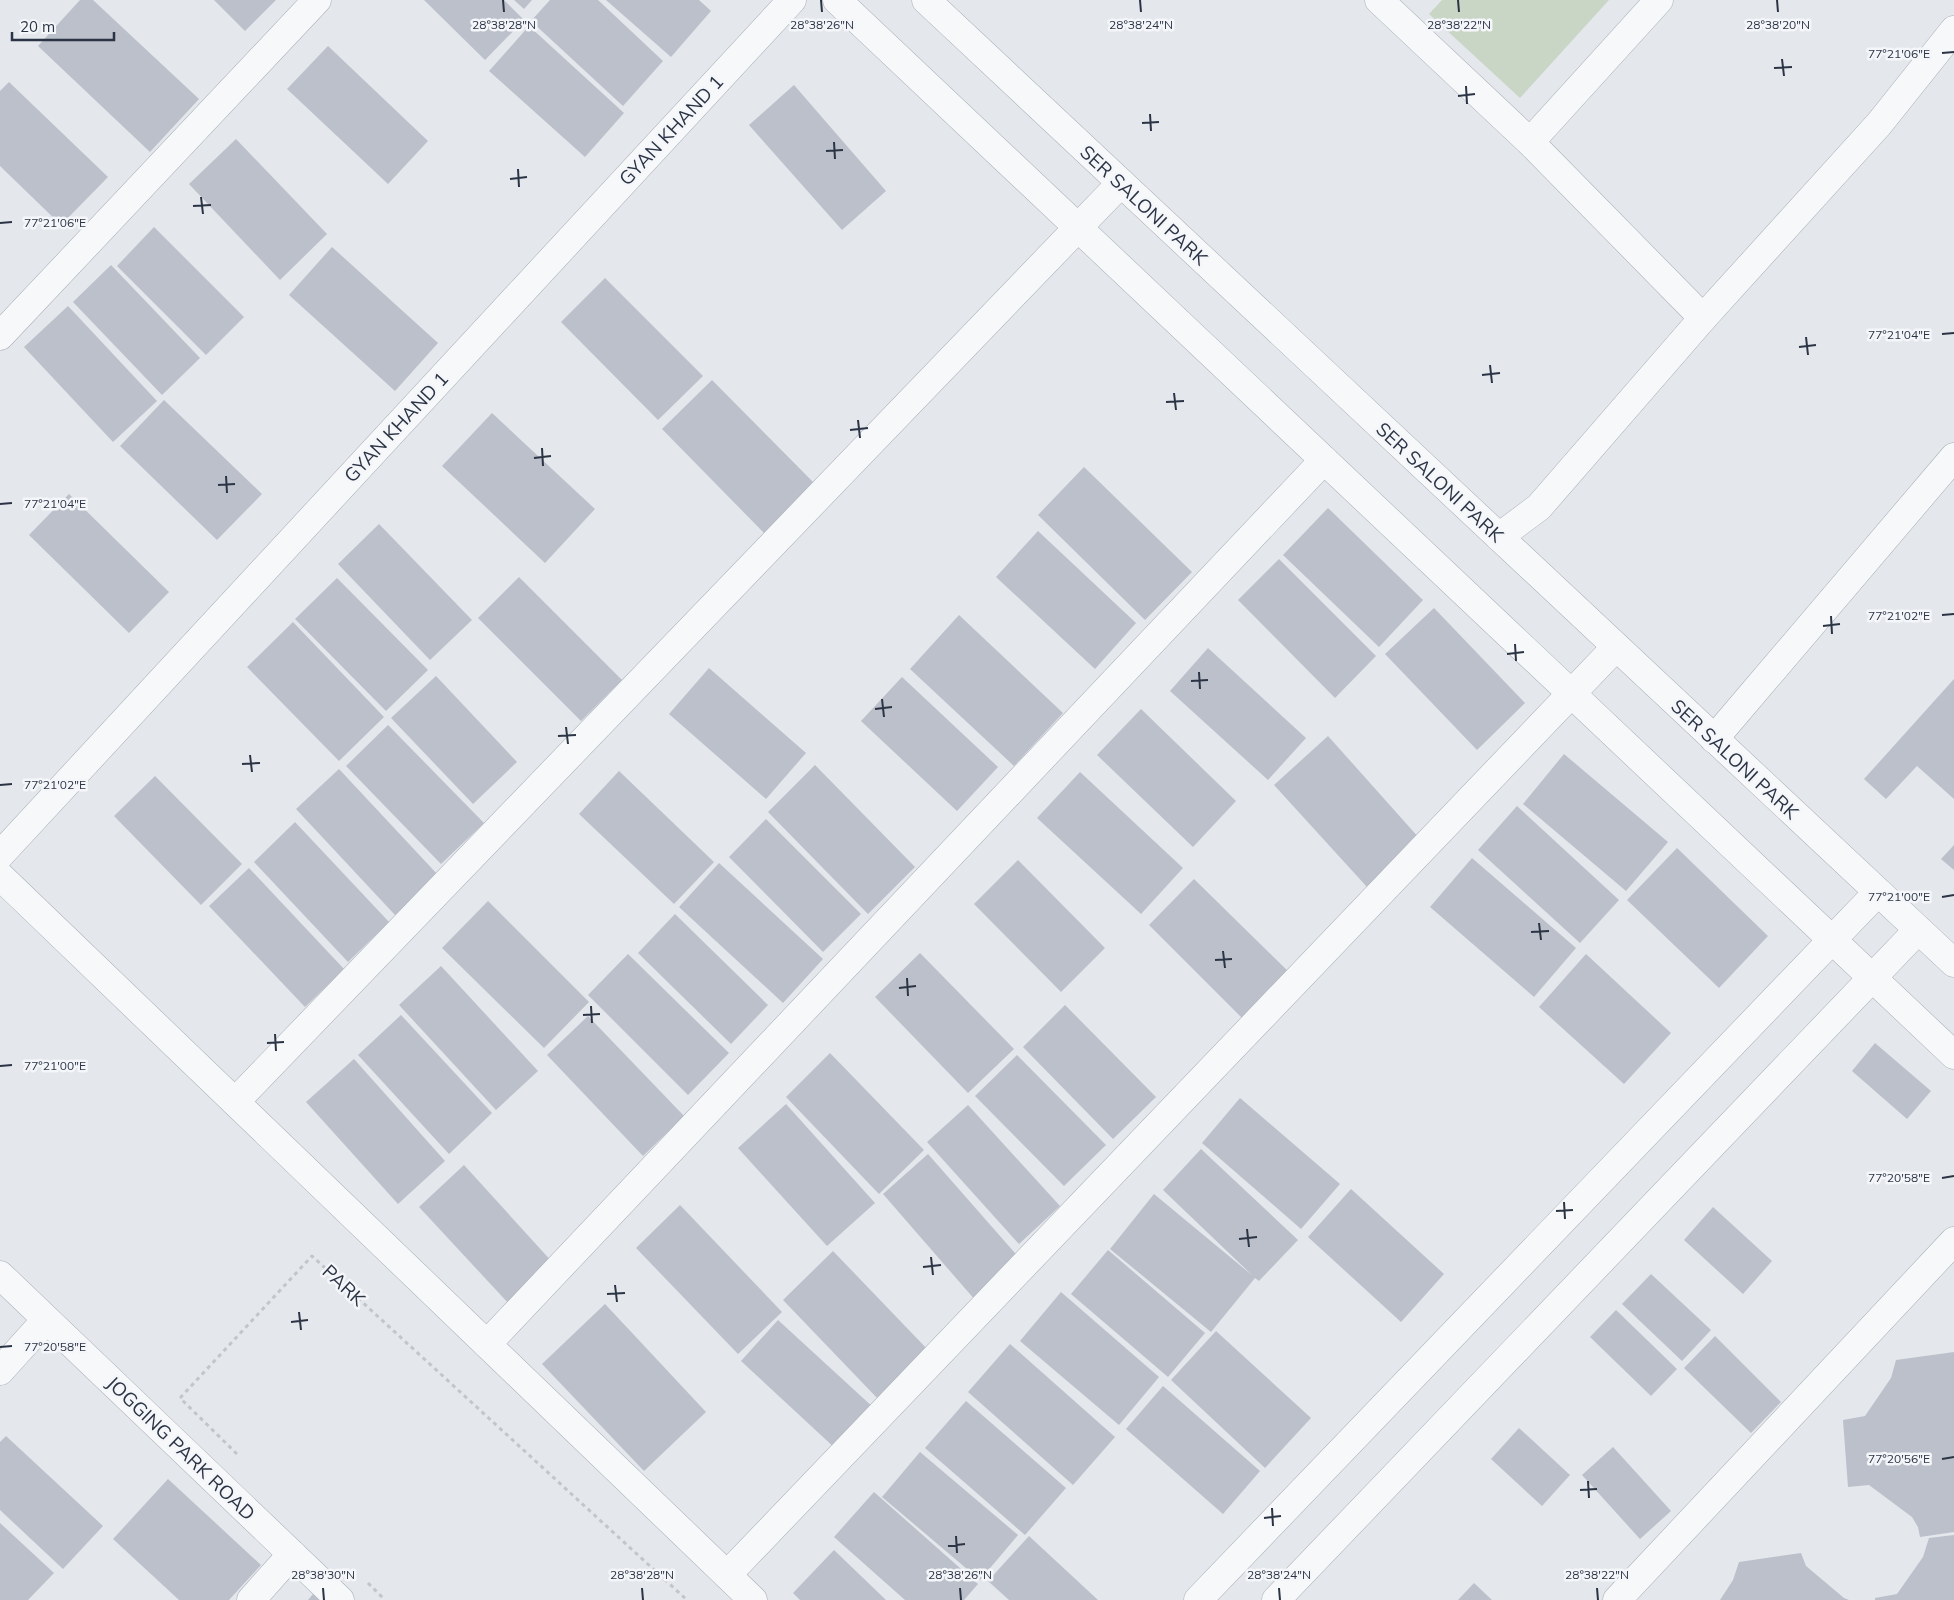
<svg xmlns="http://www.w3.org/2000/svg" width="1954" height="1600" viewBox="0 0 1954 1600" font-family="Mulish,sans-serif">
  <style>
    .green { fill: #c9d6c5 }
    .building { fill: #bbc0ca }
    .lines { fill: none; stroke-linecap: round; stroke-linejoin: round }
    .minor-casing { stroke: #a9aeb7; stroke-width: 29 }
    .path { stroke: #c2c5cb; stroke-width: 3; stroke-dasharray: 4 4; stroke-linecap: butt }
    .minor { stroke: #f7f8fa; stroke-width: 28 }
    .ticks { fill: none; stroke: #2b3445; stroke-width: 2 }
    .labels { text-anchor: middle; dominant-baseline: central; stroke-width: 5; stroke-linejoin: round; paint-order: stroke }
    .street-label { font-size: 19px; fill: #2b3445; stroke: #f4f6f9 }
    .ticks-label { font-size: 12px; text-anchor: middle; fill: #2b3445; stroke: #f4f6f9; stroke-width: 5; stroke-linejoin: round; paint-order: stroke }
  </style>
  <rect width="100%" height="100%" fill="#e4e7ec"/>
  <path class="green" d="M 1442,0 L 1609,0 L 1520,98 L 1429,14 Z"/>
  <g class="building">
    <path d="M 80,0 L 93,0 L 199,99 L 150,152 L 38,46 Z"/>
    <path d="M 214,0 L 276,0 L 245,31 Z"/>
    <path d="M 424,0 L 504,0 L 524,20 L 485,60 Z"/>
    <path d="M 514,0 L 532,0 L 524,9 Z"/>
    <path d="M 550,0 L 598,0 L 663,61 L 623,106 L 531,21 Z"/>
    <path d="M 606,0 L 699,0 L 711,11 L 671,57 Z"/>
    <path d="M 529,26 L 624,113 L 585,157 L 489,71 Z"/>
    <path d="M 328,46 L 428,141 L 388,184 L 287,89 Z"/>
    <path d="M 9,82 L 108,177 L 61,225 L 0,166 L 0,91 Z"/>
    <path d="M 794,85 L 886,191 L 842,230 L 749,125 Z"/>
    <path d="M 236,139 L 327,234 L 280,280 L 189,184 Z"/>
    <path d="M 154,227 L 244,317 L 206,355 L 117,266 Z"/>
    <path d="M 332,247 L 438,343 L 395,391 L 289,295 Z"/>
    <path d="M 111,265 L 200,358 L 162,395 L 73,302 Z"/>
    <path d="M 605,278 L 703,376 L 658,420 L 561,322 Z"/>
    <path d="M 68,306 L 157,401 L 113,442 L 24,347 Z"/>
    <path d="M 712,380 L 814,483 L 764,533 L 662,429 Z"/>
    <path d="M 164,400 L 262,494 L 217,540 L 120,446 Z"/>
    <path d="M 492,413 L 595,509 L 545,563 L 442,466 Z"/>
    <path d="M 1084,467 L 1192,572 L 1145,620 L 1038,515 Z"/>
    <path d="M 69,494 L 169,592 L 129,633 L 29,535 Z"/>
    <path d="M 1328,508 L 1423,600 L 1379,647 L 1283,555 Z"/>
    <path d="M 379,524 L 472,620 L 430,660 L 338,564 Z"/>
    <path d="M 1038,531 L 1136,623 L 1095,669 L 996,577 Z"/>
    <path d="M 1279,559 L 1376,656 L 1335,698 L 1238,600 Z"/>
    <path d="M 519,577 L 622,680 L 581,721 L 478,618 Z"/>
    <path d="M 337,578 L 428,670 L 386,711 L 295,619 Z"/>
    <path d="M 1434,608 L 1525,703 L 1477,750 L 1385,654 Z"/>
    <path d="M 959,615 L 1063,713 L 1014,766 L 910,669 Z"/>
    <path d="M 293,622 L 384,717 L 339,761 L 247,667 Z"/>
    <path d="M 1208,648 L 1306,738 L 1268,780 L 1170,691 Z"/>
    <path d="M 709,668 L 806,753 L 766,799 L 669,714 Z"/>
    <path d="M 436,676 L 517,762 L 473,804 L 391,718 Z"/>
    <path d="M 902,677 L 998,767 L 957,811 L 861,721 Z"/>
    <path d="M 1954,679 L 1954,799 L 1917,766 L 1886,799 L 1864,779 Z"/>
    <path d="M 1141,709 L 1236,801 L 1193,847 L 1097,755 Z"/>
    <path d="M 388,725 L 484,823 L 441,864 L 346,766 Z"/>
    <path d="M 1328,736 L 1420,839 L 1367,887 L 1274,785 Z"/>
    <path d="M 1564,754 L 1668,842 L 1626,891 L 1523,804 Z"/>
    <path d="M 815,765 L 915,867 L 868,914 L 768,812 Z"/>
    <path d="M 339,769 L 438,875 L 395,915 L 296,809 Z"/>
    <path d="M 619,771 L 714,862 L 674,904 L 579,814 Z"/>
    <path d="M 1080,772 L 1183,868 L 1141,914 L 1037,818 Z"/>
    <path d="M 155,776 L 242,864 L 201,905 L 114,816 Z"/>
    <path d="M 1517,806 L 1619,900 L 1580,943 L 1478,850 Z"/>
    <path d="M 766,819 L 861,914 L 823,952 L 729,857 Z"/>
    <path d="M 295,822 L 389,922 L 348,962 L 254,862 Z"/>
    <path d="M 1954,845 L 1954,870 L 1941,859 Z"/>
    <path d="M 1677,848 L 1768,936 L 1719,988 L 1627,900 Z"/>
    <path d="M 1472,858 L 1576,948 L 1534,997 L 1430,907 Z"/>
    <path d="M 1018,860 L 1105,948 L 1061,992 L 974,904 Z"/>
    <path d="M 719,863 L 823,959 L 783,1003 L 679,907 Z"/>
    <path d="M 249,868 L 344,969 L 305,1007 L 209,906 Z"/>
    <path d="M 1194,879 L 1292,975 L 1246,1022 L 1149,925 Z"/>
    <path d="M 488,901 L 589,1002 L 544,1048 L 442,948 Z"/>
    <path d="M 675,914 L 768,1005 L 731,1044 L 638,953 Z"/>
    <path d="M 920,953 L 1014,1049 L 968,1093 L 875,997 Z"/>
    <path d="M 628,954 L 729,1053 L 688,1095 L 588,995 Z"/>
    <path d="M 1586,954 L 1671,1033 L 1624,1084 L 1539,1007 Z"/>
    <path d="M 441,966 L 538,1071 L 496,1110 L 399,1005 Z"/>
    <path d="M 1065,1005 L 1156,1097 L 1113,1139 L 1023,1047 Z"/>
    <path d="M 401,1015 L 492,1113 L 449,1154 L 358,1055 Z"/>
    <path d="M 588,1016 L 684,1116 L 643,1156 L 547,1055 Z"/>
    <path d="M 1875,1043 L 1931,1091 L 1907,1119 L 1852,1071 Z"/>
    <path d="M 830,1053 L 924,1150 L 879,1194 L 786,1097 Z"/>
    <path d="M 1017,1055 L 1106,1145 L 1064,1186 L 975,1096 Z"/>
    <path d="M 354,1059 L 445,1161 L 398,1204 L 306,1102 Z"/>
    <path d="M 1240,1098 L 1340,1184 L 1301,1229 L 1202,1143 Z"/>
    <path d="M 786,1104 L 875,1203 L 827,1246 L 738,1148 Z"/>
    <path d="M 968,1105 L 1060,1206 L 1019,1244 L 927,1142 Z"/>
    <path d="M 1201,1149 L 1298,1240 L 1259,1281 L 1255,1278 L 1211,1332 L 1110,1249 L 1154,1194 L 1253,1276 L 1163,1190 Z"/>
    <path d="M 928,1154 L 1022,1261 L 976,1301 L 883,1194 Z"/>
    <path d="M 464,1165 L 554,1264 L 510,1305 L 419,1207 Z"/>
    <path d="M 1351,1189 L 1444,1274 L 1401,1322 L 1308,1237 Z"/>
    <path d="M 680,1205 L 782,1312 L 738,1354 L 636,1248 Z"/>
    <path d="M 1713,1207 L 1772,1261 L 1743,1294 L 1684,1240 Z"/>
    <path d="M 1108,1250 L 1205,1333 L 1168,1377 L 1071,1294 Z"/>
    <path d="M 833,1251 L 929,1351 L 879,1400 L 783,1300 Z"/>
    <path d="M 1651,1274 L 1711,1330 L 1682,1361 L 1622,1304 Z"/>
    <path d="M 1061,1292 L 1159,1377 L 1119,1425 L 1020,1341 Z"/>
    <path d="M 605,1304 L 706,1412 L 644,1471 L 542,1364 Z"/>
    <path d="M 1616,1310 L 1677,1369 L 1651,1396 L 1590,1337 Z"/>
    <path d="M 778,1320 L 875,1409 L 837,1450 L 741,1361 Z"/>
    <path d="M 1216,1331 L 1311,1418 L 1265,1468 L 1171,1380 Z"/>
    <path d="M 1715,1336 L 1781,1402 L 1751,1433 L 1684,1368 Z"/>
    <path d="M 1010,1344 L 1115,1437 L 1073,1485 L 968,1392 Z"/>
    <path d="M 1954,1352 L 1954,1532 L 1920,1537 L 1918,1527 L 1912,1517 L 1869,1485 L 1848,1487 L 1843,1420 L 1865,1416 L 1891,1378 L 1896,1360 Z"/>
    <path d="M 1163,1386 L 1260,1471 L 1223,1514 L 1126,1429 Z"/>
    <path d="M 966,1401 L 1066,1488 L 1025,1535 L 925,1448 Z"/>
    <path d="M 1519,1428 L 1570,1475 L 1542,1506 L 1491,1459 Z"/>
    <path d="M 6,1436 L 103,1526 L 63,1569 L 0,1510 L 0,1442 Z"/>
    <path d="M 1613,1447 L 1671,1511 L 1640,1539 L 1582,1475 Z"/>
    <path d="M 920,1452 L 1018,1535 L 980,1580 L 882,1497 Z"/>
    <path d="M 168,1479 L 261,1565 L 229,1600 L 179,1600 L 113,1539 Z"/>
    <path d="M 874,1492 L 978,1584 L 964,1600 L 905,1600 L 834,1537 Z"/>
    <path d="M 0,1523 L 54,1573 L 28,1600 L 0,1600 Z"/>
    <path d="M 1954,1535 L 1954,1600 L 1875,1600 L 1875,1598 L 1897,1594 L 1923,1557 L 1929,1538 Z"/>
    <path d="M 1029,1536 L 1098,1600 L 1009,1600 L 988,1581 Z"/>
    <path d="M 834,1550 L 886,1600 L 800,1600 L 793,1593 Z"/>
    <path d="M 1801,1553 L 1806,1566 L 1844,1598 L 1849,1600 L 1720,1600 L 1733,1580 L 1739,1562 Z"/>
    <path d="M 1474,1583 L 1492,1600 L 1458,1600 Z"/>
    <path d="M 313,1594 L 319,1600 L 308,1600 Z"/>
  </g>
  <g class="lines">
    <g class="minor-casing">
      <g id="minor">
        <path d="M 837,0 L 1954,1055"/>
        <path d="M 926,0 L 1954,963"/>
        <path d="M 1379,0 L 1530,142 L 1703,318"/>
        <path d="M 1530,142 L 1659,0"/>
        <path d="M 0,336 L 317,0"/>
        <path d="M 1499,537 L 1539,507 L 1703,318 L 1879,124 L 1954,30"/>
        <path d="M 1714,739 L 1954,457"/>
        <path d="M 0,855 L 792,0"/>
        <path d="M 0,876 L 753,1600"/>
        <path d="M 235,1102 L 1121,183"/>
        <path d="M 0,1275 L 340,1600"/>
        <path d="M 487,1344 L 1324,460"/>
        <path d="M 0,1371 L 46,1320"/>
        <path d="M 727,1575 L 1616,647"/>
        <path d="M 251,1600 L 292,1554"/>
        <path d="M 1198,1600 L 1878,892"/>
        <path d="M 1276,1600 L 1918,930"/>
        <path d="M 1617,1600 L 1954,1241"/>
      </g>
    </g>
    <g class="path">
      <path d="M 237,1454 L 180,1398 L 312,1256 L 687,1600"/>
      <path d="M 368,1583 L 385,1600"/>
    </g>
    <use href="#minor" class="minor"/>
  </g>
  <path class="ticks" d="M 503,0 L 504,12M 821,0 L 822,12M 1140,0 L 1141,12M 1458,0 L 1459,12M 1777,0 L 1778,12M 1942,53 L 1954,52M 1782,59 L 1784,76M 1774,68 L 1792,67M 1466,86 L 1467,104M 1458,96 L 1475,94M 1150,114 L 1151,131M 1142,123 L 1159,122M 834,142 L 835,159M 826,151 L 843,150M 518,169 L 519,187M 510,179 L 527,177M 201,197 L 203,214M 193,206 L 211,205M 0,223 L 12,222M 1942,334 L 1954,333M 1806,337 L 1808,355M 1799,347 L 1816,345M 1490,365 L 1492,383M 1482,375 L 1500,373M 1174,393 L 1176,410M 1166,402 L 1184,401M 858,420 L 860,438M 850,430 L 868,428M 542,448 L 543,466M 534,458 L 551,456M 226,476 L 227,493M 218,485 L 235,484M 0,504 L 12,503M 1942,615 L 1954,614M 1831,616 L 1832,634M 1823,626 L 1840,624M 1515,644 L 1516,661M 1507,654 L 1524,652M 1199,672 L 1200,689M 1191,681 L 1208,680M 882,699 L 884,717M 875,709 L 892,707M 566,727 L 568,744M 558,736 L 576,735M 250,755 L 252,772M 242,764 L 260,763M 0,785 L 12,784M 1942,897 L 1954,895M 1539,923 L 1541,940M 1531,932 L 1549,931M 1223,951 L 1225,968M 1215,960 L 1232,959M 907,978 L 908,996M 899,988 L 916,986M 591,1006 L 592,1023M 583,1015 L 600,1014M 275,1034 L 276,1051M 267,1043 L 284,1042M 0,1066 L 12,1065M 1942,1178 L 1954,1176M 1564,1202 L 1565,1219M 1556,1211 L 1573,1210M 1247,1229 L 1249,1247M 1239,1239 L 1257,1237M 931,1257 L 933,1275M 923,1267 L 941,1265M 615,1285 L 617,1302M 607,1294 L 625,1293M 299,1312 L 301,1330M 291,1322 L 308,1320M 0,1347 L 12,1346M 1942,1459 L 1954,1457M 1588,1481 L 1589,1498M 1580,1490 L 1597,1489M 1272,1508 L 1273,1526M 1264,1518 L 1281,1516M 956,1536 L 957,1553M 948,1546 L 965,1544M 323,1588 L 324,1600M 642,1588 L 643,1600M 960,1588 L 961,1600M 1279,1588 L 1280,1600M 1597,1588 L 1598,1600"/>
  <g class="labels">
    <g class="street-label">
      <text transform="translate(671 130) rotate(-47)">GYAN KHAND 1</text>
      <text transform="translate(1144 205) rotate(43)">SER SALONI PARK</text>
      <text transform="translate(396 427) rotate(-47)">GYAN KHAND 1</text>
      <text transform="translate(1440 482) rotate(43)">SER SALONI PARK</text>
      <text transform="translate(1735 759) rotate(43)">SER SALONI PARK</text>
      <text transform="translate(344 1285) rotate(43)">PARK</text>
      <text transform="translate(181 1448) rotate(44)">JOGGING PARK ROAD</text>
    </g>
  </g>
  <g class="ticks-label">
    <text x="504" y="29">28°38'28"N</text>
    <text x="822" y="29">28°38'26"N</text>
    <text x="1141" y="29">28°38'24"N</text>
    <text x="1459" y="29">28°38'22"N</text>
    <text x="1778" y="29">28°38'20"N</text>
    <text x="1899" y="58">77°21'06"E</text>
    <text x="55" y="227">77°21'06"E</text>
    <text x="1899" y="339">77°21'04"E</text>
    <text x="55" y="508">77°21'04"E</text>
    <text x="1899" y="620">77°21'02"E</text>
    <text x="55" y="789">77°21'02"E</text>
    <text x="1899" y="901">77°21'00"E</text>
    <text x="55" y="1070">77°21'00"E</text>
    <text x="1899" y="1182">77°20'58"E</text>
    <text x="55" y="1351">77°20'58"E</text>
    <text x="1899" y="1463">77°20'56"E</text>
    <text x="323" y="1579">28°38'30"N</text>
    <text x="642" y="1579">28°38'28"N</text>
    <text x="960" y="1579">28°38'26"N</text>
    <text x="1279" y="1579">28°38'24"N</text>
    <text x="1597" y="1579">28°38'22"N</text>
  </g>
  <path d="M12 32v8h102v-8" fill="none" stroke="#2b3445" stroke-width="2.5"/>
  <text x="20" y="32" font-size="15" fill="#2b3445" stroke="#f4f6f9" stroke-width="4" paint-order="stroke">20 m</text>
</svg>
